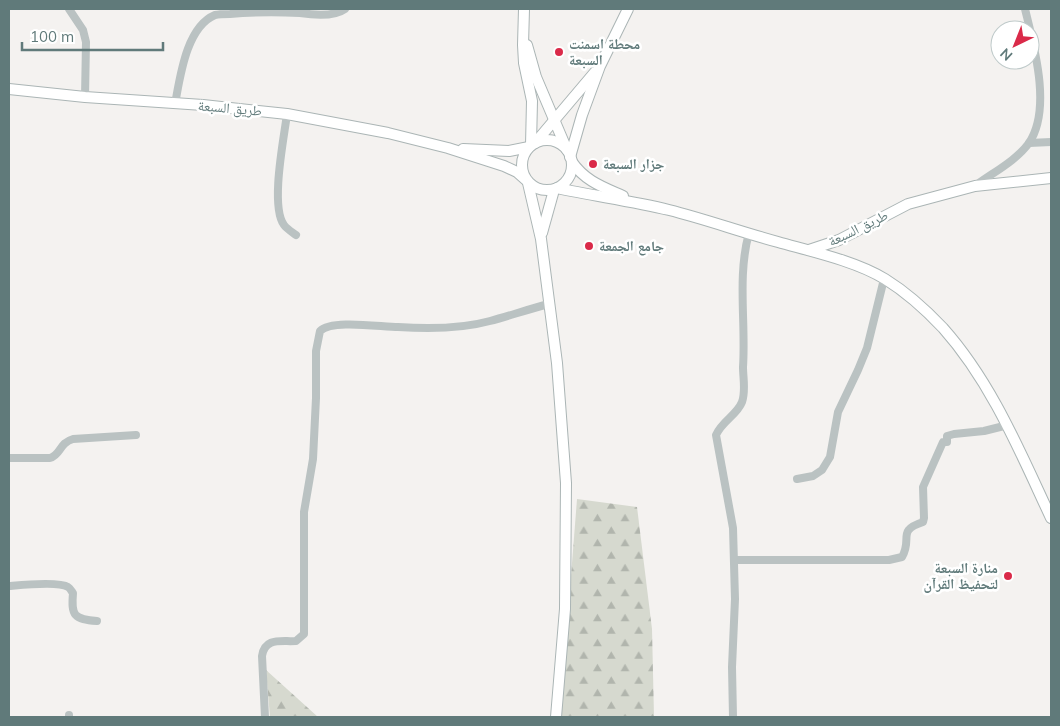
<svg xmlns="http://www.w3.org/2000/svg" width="1060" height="726" viewBox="0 0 1060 726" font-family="Mulish,'Noto Naskh Arabic',sans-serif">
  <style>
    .forest { fill: url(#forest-firs) }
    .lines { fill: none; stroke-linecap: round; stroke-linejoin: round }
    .secondary-casing { stroke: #abb5b5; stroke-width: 12 }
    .street { stroke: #bac2c2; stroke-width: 8 }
    .secondary { stroke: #fff; stroke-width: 10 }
    .poi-dot { fill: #da2a49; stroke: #fff; stroke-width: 2 }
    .labels { text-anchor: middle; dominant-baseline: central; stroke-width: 5; stroke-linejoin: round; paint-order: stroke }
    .poi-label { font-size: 14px; font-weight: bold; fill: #607a7a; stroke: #fff; text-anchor: start }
    .street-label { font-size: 14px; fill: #607a7a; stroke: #fff }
  </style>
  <defs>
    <pattern id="forest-firs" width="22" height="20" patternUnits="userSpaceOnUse" patternTransform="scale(1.25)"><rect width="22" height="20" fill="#d6d9cf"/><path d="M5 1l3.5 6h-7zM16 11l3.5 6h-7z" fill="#b1b5ad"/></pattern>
  </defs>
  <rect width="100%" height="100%" fill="#f4f2f0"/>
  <g class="forest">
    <path d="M 577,499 L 637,507 L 652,629 L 654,717 L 560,717 Z"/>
    <path d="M 266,670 L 318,717 L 270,717 Z"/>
  </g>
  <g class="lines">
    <g class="secondary-casing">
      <g id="secondary">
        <path d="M 524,9 L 523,45 L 524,63 L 532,101 L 531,145"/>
        <path d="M 527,45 L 536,77 L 567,150"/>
        <path d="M 9,89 L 85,97 L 203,105 L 287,114 L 388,133 L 448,148 L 504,166 L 517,172 L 526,180"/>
        <circle cx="547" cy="165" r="25"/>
        <path d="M 535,143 L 595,72"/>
        <path d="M 463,149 L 509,151 L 529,147"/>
        <path d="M 570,157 L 582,115 L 600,66 L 628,9"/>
        <path d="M 572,162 C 585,181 603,187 623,196"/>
        <path d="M 528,183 L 541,239 L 557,363 L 566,483 L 565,609 L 556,717"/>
        <path d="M 557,188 C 594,196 632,201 669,210 C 705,219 741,232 778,242 C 810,251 856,261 885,279 C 906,292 926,310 943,328 C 992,383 1020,452 1051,518"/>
        <path d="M 542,233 L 554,190"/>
        <path d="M 809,250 L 839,240 L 908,204 L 975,186 L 1051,178"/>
      </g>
    </g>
    <g class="street">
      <path d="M 69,9 L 83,30 L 86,42 L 85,97"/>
      <path d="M 175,104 C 180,78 186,27 215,15 C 219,14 226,14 230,14 C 253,12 277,12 300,13 C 313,15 334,17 345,9"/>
      <path d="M 287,114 C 284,138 270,206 284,225 C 287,229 292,232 296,235"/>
      <path d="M 1029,143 L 1051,142"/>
      <path d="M 975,186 C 992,173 1016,161 1029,143 C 1052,109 1034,46 1025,9"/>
      <path d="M 9,458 L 50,458 C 61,455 59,443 73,439 L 136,435"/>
      <path d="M 797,479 L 813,476 L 822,470 L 830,457 L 838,412 L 858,370 L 867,348 L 884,279"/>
      <path d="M 734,560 L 889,560 L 902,557 C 913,538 896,531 923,522 L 924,518 L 923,487 L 943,442 L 947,442 L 947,436 L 954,434 L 984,431 L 1008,425"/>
      <path d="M 9,586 C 21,585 59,581 68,587 C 70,588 72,592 73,593 C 71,616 74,619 97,621"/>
      <path d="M 69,715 L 69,717"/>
      <path d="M 265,717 L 262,656 C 265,637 281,642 296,641 L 304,634 L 304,512 L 313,459 L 316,398 L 316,351 L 320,331 C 332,319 381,327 398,327 C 428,329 461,329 490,321 C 509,316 529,309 549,304"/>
      <path d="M 733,717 L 732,667 L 735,599 L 733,528 L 716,435 C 722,421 737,415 742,402 C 746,391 743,378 743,367 C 746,323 737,276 749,233"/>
    </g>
    <use href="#secondary" class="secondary"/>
  </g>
  <g class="poi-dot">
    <circle cx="559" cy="52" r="5"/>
    <circle cx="593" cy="164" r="5"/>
    <circle cx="589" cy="246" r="5"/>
    <circle cx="1008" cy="576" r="5"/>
  </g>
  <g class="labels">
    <g class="poi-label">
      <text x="569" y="44">محطة اسمنت<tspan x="569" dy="16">السبعة</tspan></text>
      <text x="603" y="164">جزار السبعة</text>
      <text x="599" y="246">جامع الجمعة</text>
      <text x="998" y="568" text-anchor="end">منارة السبعة<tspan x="998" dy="16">لتحفيظ القرآن</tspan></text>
    </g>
    <g class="street-label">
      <text transform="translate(230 108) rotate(5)">طريق السبعة</text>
      <text transform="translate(858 228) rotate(-26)">طريق السبعة</text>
    </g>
  </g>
  <rect width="1060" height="726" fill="none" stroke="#607a7a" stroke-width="20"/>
  <g transform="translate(1015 45) rotate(223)"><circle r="24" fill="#ffffff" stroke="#bfcaca"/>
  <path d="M0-4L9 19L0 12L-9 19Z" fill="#da2a49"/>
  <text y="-8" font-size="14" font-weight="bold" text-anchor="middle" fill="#607a7a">N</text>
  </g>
  <path d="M22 42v8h141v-8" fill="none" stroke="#607a7a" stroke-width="2.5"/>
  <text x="30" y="42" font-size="15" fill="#607a7a" stroke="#ffffff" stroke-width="4" paint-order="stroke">100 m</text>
</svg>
